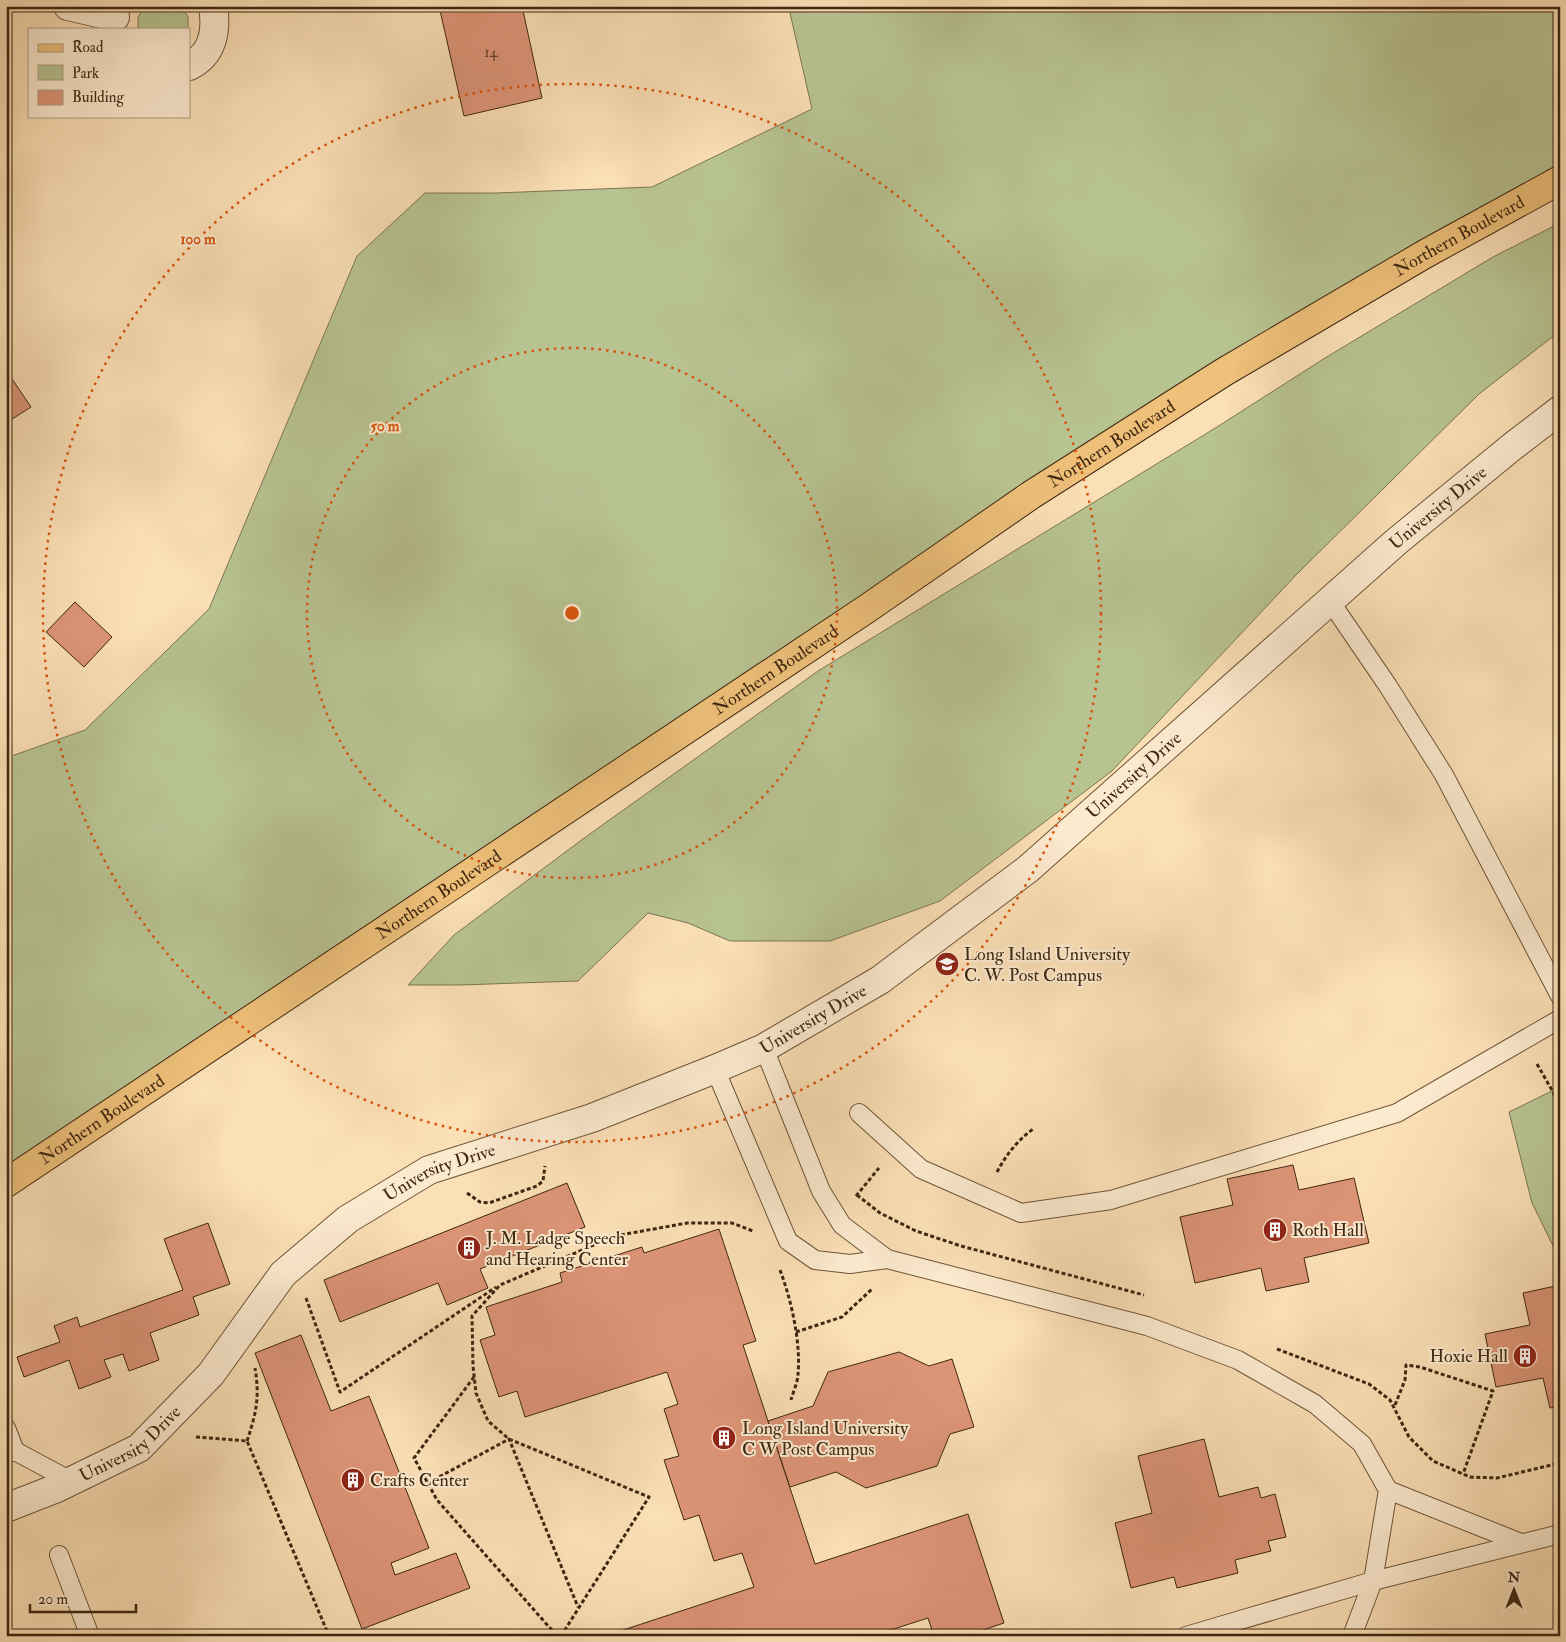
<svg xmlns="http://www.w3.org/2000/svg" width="1566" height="1642" viewBox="0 0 1566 1642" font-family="'IM FELL Double Pica',serif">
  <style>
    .green { fill: #b8c392; stroke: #7c7552 }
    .building { fill: #dc9477; stroke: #3f2711 }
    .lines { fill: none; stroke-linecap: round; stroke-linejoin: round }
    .lane-casing { stroke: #6e553a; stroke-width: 20 }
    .street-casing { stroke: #6e553a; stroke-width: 30 }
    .primary-casing { stroke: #3f2711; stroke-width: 30 }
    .path { stroke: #3f2711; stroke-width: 3; stroke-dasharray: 4 2.5; stroke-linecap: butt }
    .lane { stroke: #fceacf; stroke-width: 18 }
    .street { stroke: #fceacf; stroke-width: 28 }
    .primary { stroke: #eec07a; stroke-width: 28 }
    .ring { fill: none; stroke: #d7540c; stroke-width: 2.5; stroke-dasharray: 2.5 5 }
    .labels { text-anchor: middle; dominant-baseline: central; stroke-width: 4; stroke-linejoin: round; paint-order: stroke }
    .number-label { font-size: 15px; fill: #66422a }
    .street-label { font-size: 18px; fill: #3f2711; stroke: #fceacf }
    .poi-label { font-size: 18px; fill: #3f2711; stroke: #fceacf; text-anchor: start }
    .centre { fill: #d7540c; stroke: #fceacf; stroke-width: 2.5 }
    .ring-label { font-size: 15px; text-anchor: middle; font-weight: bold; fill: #d7540c; stroke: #fceacf; stroke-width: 4; stroke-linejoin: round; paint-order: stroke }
  </style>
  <rect width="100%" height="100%" fill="#fbdfb5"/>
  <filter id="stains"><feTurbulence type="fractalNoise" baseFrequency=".004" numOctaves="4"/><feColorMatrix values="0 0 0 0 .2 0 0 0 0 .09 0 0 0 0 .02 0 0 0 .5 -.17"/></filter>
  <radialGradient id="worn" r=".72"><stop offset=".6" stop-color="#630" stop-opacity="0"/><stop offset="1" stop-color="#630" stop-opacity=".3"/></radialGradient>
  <g class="green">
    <path d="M 145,6 L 182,6 L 188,17 L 188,29 L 138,29 L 138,17 Z"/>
    <path d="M 786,6 L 1560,6 L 1560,180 L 1224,372 L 6,1183 L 6,758 L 85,730 L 209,609 L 357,256 L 425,193 L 496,193 L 652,187 L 812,109 L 790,13 Z"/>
    <path d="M 1560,223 L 1560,331 L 1479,394 L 1296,575 L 1112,771 L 940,901 L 830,941 L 730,941 L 688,923 L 648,913 L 578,981 L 460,985 L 408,985 L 454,935 L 587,836 L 818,671 L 1217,427 L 1325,358 L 1493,257 Z"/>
    <path d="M 1560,1087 L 1560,1260 L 1532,1203 L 1509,1112 Z"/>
  </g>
  <g class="building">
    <path d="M 439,6 L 522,6 L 542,98 L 464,116 Z"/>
    <path d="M 6,370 L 31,407 L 6,423 Z"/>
    <path d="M 75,602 L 112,637 L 84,667 L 46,632 Z"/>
    <path d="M 1293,1165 L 1299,1190 L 1354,1178 L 1369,1243 L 1304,1258 L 1309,1282 L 1266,1291 L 1261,1268 L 1195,1283 L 1180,1217 L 1233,1205 L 1227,1179 Z"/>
    <path d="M 567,1183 L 585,1227 L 480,1269 L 488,1288 L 447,1305 L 438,1283 L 340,1322 L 324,1280 Z"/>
    <path d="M 208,1223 L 230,1284 L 193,1297 L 199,1315 L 150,1333 L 159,1360 L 129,1371 L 123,1354 L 104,1360 L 111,1377 L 79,1389 L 69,1360 L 24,1377 L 17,1357 L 60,1342 L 54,1326 L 77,1317 L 80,1327 L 183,1290 L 164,1239 Z"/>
    <path d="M 719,1229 L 756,1341 L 743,1345 L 815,1564 L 968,1514 L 1004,1623 L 965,1636 L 934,1636 L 928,1618 L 872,1636 L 605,1636 L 754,1587 L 742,1553 L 714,1561 L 699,1515 L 684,1520 L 664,1460 L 679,1456 L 664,1409 L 678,1404 L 667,1372 L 525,1417 L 517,1391 L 499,1397 L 480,1340 L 495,1335 L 486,1307 L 562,1282 L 560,1273 L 642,1247 L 644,1253 Z"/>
    <path d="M 1560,1285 L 1560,1406 L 1550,1408 L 1543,1378 L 1496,1387 L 1485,1334 L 1530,1325 L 1523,1293 Z"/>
    <path d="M 301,1335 L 331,1411 L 369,1396 L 429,1548 L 391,1563 L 395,1575 L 456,1553 L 470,1588 L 362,1629 L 255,1353 Z"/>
    <path d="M 899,1352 L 929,1366 L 952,1359 L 974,1427 L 950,1434 L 937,1466 L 866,1488 L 836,1472 L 790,1487 L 768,1421 L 813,1406 L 828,1372 Z"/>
    <path d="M 1204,1439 L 1219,1497 L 1258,1487 L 1261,1498 L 1275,1494 L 1286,1537 L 1268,1541 L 1271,1551 L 1235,1560 L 1238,1573 L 1177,1588 L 1174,1577 L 1131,1588 L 1115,1523 L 1152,1513 L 1138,1456 Z"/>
  </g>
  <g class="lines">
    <g class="lane-casing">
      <g id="lane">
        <path d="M 1330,601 L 1388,686 L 1444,775 L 1560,996"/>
        <path d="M 764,1048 L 821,1191 L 842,1225 L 887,1259 L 1147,1326 L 1238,1360 L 1315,1404 L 1362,1444 L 1388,1490 L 1373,1581 L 1186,1636"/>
        <path d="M 715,1069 L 788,1241 L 815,1260 L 850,1264 L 887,1259"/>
        <path d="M 859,1113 L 921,1169 L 1021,1213 L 1111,1200 L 1397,1113 L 1560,1019"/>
        <path d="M 6,1428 L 15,1451"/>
        <path d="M 6,1454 L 15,1451 L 71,1481"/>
        <path d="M 1388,1490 L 1521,1543"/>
        <path d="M 59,1555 L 90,1636"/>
        <path d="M 1352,1636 L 1373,1581 L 1560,1534"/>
      </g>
    </g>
    <g class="street-casing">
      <g id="street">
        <path d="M 68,6 L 115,17"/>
        <path d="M 189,66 C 213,55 217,30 213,6"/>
        <path id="s1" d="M 6,1508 L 57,1488 L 139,1448 L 211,1374 L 283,1274 L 348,1219 L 429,1170 L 592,1118 L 715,1069 L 764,1048 L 880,980 L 1028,869 L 1396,542 L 1513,446 L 1560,410"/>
      </g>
    </g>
    <g class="primary-casing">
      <g id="primary">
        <path id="s2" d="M 6,1183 L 868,608 L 1031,495 L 1224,372 L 1425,254 L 1560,180"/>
      </g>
    </g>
    <g class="path">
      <path d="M 1537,1064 L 1553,1092 L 1560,1108"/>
      <path d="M 997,1172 C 1006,1155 1017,1141 1033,1129"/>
      <path d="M 467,1193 L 480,1202 L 489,1203 L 537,1186 L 543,1181 L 545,1166"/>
      <path d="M 857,1195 L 880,1213 L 916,1231 L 961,1246 L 1144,1295"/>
      <path d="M 856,1196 L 879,1168"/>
      <path d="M 780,1270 C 791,1299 801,1342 798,1374 C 798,1382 793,1392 791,1400"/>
      <path d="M 306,1298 L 340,1392 L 496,1287"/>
      <path d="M 796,1332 L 842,1317 L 872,1289"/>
      <path d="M 1277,1349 L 1369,1384 L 1390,1400 L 1409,1437 L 1433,1461 L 1470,1477 L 1497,1478 L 1560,1463"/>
      <path d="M 474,1377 L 414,1458 L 437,1500 L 557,1636"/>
      <path d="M 1395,1405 L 1405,1380 L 1406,1365 L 1420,1367 L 1493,1391 L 1463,1474"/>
      <path d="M 196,1437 L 247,1441 L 329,1636"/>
      <path d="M 247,1441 C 256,1414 260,1397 255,1368"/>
      <path d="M 428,1483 L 509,1439 L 578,1607"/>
      <path d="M 449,1636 L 461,1633 L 490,1636"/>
      <path d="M 561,1636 L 649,1497 L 509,1439 L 488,1421 L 476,1393 L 473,1366 L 472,1316 L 500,1285 L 615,1236 L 687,1223 L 732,1223 L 753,1231"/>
    </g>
    <use href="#lane" class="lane"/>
    <use href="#street" class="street"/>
    <use href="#primary" class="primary"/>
  </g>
  <g class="ring">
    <circle cx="572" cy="613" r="265"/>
    <circle cx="572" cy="613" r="529"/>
  </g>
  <defs>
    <g id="university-disc" transform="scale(1.25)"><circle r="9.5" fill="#8f2418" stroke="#fceacf"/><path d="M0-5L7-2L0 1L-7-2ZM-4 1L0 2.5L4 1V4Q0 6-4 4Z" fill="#fff"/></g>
    <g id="building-disc" transform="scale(1.25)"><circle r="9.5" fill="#8f2418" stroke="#fceacf"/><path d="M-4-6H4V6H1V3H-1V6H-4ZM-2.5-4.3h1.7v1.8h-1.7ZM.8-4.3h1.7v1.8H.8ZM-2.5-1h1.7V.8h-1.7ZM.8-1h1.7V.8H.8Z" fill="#fff"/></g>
  </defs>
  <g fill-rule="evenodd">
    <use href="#university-disc" x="947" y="964"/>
    <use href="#building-disc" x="1275" y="1230"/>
    <use href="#building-disc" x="469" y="1248"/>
    <use href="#building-disc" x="1525" y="1356"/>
    <use href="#building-disc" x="724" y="1438"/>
    <use href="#building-disc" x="353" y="1480"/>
  </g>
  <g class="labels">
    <g class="number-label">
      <text x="491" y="52">14</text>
    </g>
    <g class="street-label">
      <text stroke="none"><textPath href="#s2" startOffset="1735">Northern Boulevard</textPath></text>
      <text stroke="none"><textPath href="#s2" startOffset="1330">Northern Boulevard</textPath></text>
      <text stroke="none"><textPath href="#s1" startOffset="1775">University Drive</textPath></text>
      <text stroke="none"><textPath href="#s2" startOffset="925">Northern Boulevard</textPath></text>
      <text stroke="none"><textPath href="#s1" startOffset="1370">University Drive</textPath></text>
      <text stroke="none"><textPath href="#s2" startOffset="520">Northern Boulevard</textPath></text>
      <text stroke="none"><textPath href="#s1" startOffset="966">University Drive</textPath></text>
      <text stroke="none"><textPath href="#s2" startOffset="115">Northern Boulevard</textPath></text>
      <text stroke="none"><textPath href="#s1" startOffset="561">University Drive</textPath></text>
      <text stroke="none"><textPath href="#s1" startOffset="141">University Drive</textPath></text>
    </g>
    <g class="poi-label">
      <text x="964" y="954">Long Island University<tspan x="964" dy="21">C. W. Post Campus</tspan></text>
      <text x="1292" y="1230">Roth Hall</text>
      <text x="486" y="1238">J. M. Ladge Speech<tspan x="486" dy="21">and Hearing Center</tspan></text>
      <text x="1508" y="1356" text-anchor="end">Hoxie Hall</text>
      <text x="742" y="1428">Long Island University<tspan x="742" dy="21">C W Post Campus</tspan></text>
      <text x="370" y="1480">Crafts Center</text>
    </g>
  </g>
  <circle cx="572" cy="613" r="8" class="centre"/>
  <g class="ring-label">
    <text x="198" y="244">100 m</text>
    <text x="385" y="431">50 m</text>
  </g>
  <rect width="1566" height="1642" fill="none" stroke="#fbdfb5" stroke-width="25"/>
  <rect x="8" y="8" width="1551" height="1627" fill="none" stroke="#3f2711" stroke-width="2.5"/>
  <rect x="12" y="12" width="1541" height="1617" fill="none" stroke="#3f2711"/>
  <rect x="28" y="28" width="162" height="90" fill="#fceacf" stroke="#b09c83"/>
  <rect x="38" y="44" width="25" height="8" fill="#eec07a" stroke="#b09c83"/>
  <text x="72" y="52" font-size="15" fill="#3f2711">Road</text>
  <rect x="38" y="65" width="25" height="15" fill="#b8c392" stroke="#b09c83"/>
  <text x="72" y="78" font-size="15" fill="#3f2711">Park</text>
  <rect x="38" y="90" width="25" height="15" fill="#dc9477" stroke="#b09c83"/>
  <text x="72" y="102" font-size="15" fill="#3f2711">Building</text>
  <g transform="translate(1514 1590)" stroke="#fceacf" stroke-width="4" paint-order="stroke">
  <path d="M0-4L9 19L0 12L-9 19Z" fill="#3f2711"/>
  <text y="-8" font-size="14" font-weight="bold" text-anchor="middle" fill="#3f2711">N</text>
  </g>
  <path d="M30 1604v8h106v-8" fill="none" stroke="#3f2711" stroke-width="2.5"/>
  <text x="38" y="1604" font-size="15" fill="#3f2711" stroke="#fceacf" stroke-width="4" paint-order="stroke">20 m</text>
  <rect width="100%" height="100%" filter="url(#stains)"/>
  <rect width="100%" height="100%" fill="url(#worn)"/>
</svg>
